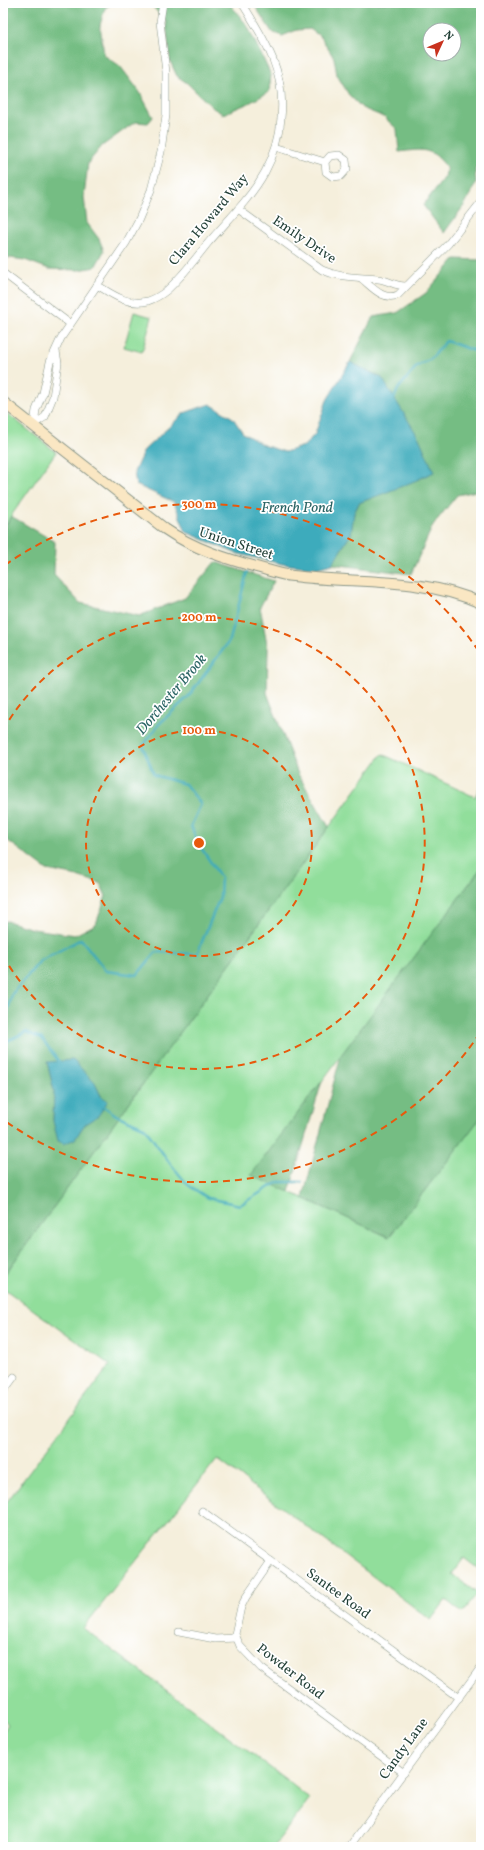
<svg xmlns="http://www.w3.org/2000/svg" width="484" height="1850" viewBox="0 0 484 1850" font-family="Vollkorn,serif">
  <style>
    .green { fill: #91de9b; stroke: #588e68 }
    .forest { fill: #74bd83; stroke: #4a7d5c; fill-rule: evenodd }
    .water { fill: #3eabbc; stroke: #2e7478 }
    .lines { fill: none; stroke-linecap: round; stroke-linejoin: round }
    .stream { stroke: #3eabbc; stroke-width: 2.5 }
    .minor-casing { stroke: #8a9688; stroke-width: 8 }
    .secondary-casing { stroke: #8a9688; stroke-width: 12 }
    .minor { stroke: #fff; stroke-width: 7 }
    .secondary { stroke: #fae7c3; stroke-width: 10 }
    .ring { fill: none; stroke: #e8590c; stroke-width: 2; stroke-dasharray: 7 5 }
    .labels { text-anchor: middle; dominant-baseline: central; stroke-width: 3.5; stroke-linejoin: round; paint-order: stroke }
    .street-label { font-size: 14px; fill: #1f3d34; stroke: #fff }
    .water-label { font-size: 15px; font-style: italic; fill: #2a6464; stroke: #fff }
    .centre { fill: #e8590c; stroke: #fff; stroke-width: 2 }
    .ring-label { font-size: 12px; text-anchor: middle; font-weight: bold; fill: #e8590c; stroke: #fff; stroke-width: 3.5; stroke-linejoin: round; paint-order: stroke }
  </style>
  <rect width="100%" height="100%" fill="#fff"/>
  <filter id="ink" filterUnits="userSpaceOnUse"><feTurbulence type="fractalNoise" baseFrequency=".025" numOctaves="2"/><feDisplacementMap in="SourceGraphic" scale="8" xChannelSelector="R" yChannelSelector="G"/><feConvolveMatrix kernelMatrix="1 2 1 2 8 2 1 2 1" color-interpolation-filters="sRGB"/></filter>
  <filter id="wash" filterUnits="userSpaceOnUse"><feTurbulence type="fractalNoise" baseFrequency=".012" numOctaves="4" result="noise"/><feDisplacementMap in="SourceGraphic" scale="16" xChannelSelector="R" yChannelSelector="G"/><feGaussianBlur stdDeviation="0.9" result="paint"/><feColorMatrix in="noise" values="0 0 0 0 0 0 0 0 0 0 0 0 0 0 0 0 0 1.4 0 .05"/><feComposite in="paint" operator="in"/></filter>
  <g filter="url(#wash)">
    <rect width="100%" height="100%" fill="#f5efdc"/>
    <g class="green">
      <path d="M 134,312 L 152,317 L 142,352 L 124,347 Z"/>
      <path d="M 3,410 L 56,452 L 11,516 L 3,531 Z"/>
      <path d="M 382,754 L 475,797 L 481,784 L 481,868 L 252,1175 L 389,1237 L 481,1117 L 481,1571 L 464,1558 L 452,1574 L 478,1594 L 462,1613 L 446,1600 L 431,1620 L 217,1459 L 83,1628 L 284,1778 L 310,1799 L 273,1847 L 3,1847 L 3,1732 L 8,1724 L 3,1720 L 3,1507 L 110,1365 L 3,1288 L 3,1277 Z"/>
    </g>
    <g class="forest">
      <path d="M 3,3 L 113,3 L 105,8 L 100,25 L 104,55 L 120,66 L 139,91 L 153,117 L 148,123 L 135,122 L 102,146 L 88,163 L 84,197 L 87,223 L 99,239 L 104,251 L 95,267 L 79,270 L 49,269 L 25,260 L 3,257 Z"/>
      <path d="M 139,3 L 229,3 L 247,25 L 271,75 L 269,92 L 249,103 L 223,114 L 213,108 L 187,83 L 177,76 L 170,61 L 166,21 L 153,7 Z"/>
      <path d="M 253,3 L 481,3 L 481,156 L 475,169 L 476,183 L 465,204 L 444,233 L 423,205 L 445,177 L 447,168 C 432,147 423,149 399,152 L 397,129 L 384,117 L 362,108 L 349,95 L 337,75 L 334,58 L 321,37 L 310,29 L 297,30 L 282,36 L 272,32 ZM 430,30 L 454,30 L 454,54 L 430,54 Z"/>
      <path d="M 455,259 L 481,260 L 481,490 L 457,495 L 433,525 L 411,574 L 332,564 L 351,534 L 354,513 L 359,503 L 389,490 L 382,378 L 350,362 L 373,317 L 397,313 L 426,293 Z"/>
      <path d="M 11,516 L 55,542 L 54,575 L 80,603 L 139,616 L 185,598 L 215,562 L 274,581 L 260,607 L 268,649 L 267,693 L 298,774 L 329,827 L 3,1277 L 3,922 L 7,921 L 33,929 L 75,935 L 96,924 L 106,896 L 100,883 L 73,875 L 47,870 L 3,837 L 3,531 ZM 47,1062 L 94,1083 L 101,1096 L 108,1101 C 88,1129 84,1124 53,1121 L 54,1091 Z"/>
      <path d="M 481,868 L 481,1117 L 389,1237 L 303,1198 L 341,1055 Z"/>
      <path d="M 322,1081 L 289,1192 L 251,1175 Z"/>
    </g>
    <g class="water">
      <path d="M 350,362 L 382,378 L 419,438 L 434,472 C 410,484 384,493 359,503 L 354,513 L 351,534 L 332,564 L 317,568 L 282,564 L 235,553 L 186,532 L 174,502 L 136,485 L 134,472 L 144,450 L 184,413 L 210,404 L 233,418 L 243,433 L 263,445 L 285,452 L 304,446 L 315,434 L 327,400 Z"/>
      <path d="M 73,1060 L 95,1083 L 101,1096 L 108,1101 L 98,1116 L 85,1124 L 75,1139 L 64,1144 L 58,1141 L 53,1121 L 54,1091 L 47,1062 Z"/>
    </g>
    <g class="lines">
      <g class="stream">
        <path d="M 394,399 L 398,389 L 417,366 L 431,359 L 446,341 L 481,353"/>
        <path d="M 3,1031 L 12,994 L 40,961 L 81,939 L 106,971 L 137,975 L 156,952 L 197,954 L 220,897 L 221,878 L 198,843 L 191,826 L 201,804 L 185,784 L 154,775 L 143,746 L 159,724 L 188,697 L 230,640 L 247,572"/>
        <path d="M 3,1043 L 26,1032 L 42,1039 L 60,1063"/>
        <path d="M 102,1105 L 116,1115 L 144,1127 L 169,1162 L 188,1185 L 208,1198 L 240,1205 L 278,1182 L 302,1182"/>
      </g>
    </g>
  </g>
  <g filter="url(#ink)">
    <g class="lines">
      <g class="minor-casing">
        <g id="minor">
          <path d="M 276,147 L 325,162 L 330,156 L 339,155 L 346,160 L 347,169 L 341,176 L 333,177 L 326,172 L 325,162"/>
          <path d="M 238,209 L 322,270 C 340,278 358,277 378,279 C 388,280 395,286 405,286"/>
          <path d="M 3,273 L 69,323"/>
          <path d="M 362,279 C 372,287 383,301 398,295 L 448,244 L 481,202"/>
          <path d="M 97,285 C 113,295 128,306 148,301 C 154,299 161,295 166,291 C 182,277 195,259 208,243 C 227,221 250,199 265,172 C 274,155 280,137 281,118 C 286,72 265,40 242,3"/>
          <path d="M 34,424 L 36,410 L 43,393 L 50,362 L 61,338 L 126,243 L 139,219 L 151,190 L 161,152 L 166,115 L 166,72 L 160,22 L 163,3"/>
          <path d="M 34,424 L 45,417 L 53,397 L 58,363 L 56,351"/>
          <path d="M 3,1392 L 14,1377"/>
          <path d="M 202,1511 L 459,1698"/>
          <path d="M 271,1561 L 246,1597 L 241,1607 L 235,1634 L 240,1646 L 261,1668 L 404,1773"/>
          <path d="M 179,1632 L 215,1639 L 236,1638"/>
          <path d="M 349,1847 L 481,1667"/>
        </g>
      </g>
      <g class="secondary-casing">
        <path id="secondary" d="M 3,402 L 165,529 C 194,549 227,559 260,568 C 271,571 282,575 293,576 C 356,584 421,576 481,603"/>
      </g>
      <use href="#minor" class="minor"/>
      <use href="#secondary" class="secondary"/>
    </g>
  </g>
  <g class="ring">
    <circle cx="199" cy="843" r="113"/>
    <path d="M3 730A226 226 0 1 1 3 956"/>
    <path d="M480 1033A339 339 0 0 1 5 1121M5 565A339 339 0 0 1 480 653"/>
  </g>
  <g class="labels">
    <g class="street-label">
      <text transform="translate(209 220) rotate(-50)">Clara Howard Way</text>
      <text transform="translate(304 240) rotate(34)">Emily Drive</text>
      <text transform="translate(236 544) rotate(18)">Union Street</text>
      <text transform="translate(338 1594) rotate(36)">Santee Road</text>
      <text transform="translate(290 1672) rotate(38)">Powder Road</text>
      <text transform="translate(404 1749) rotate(-54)">Candy Lane</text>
    </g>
    <g class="water-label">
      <text x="297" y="508">French Pond</text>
      <text transform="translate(172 695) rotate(-50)">Dorchester Brook</text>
    </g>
  </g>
  <circle cx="199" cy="843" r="6" class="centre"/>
  <g class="ring-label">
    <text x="199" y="508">300 m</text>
    <text x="199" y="621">200 m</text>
    <text x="199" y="734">100 m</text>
  </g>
  <rect width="484" height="1850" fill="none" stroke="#fff" stroke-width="16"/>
  <g transform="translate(442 42) rotate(46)"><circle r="19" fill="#ffffff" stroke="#a5b1ae"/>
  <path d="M0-3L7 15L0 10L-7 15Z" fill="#c8321e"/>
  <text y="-6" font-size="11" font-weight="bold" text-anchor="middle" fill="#1f3d34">N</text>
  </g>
</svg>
